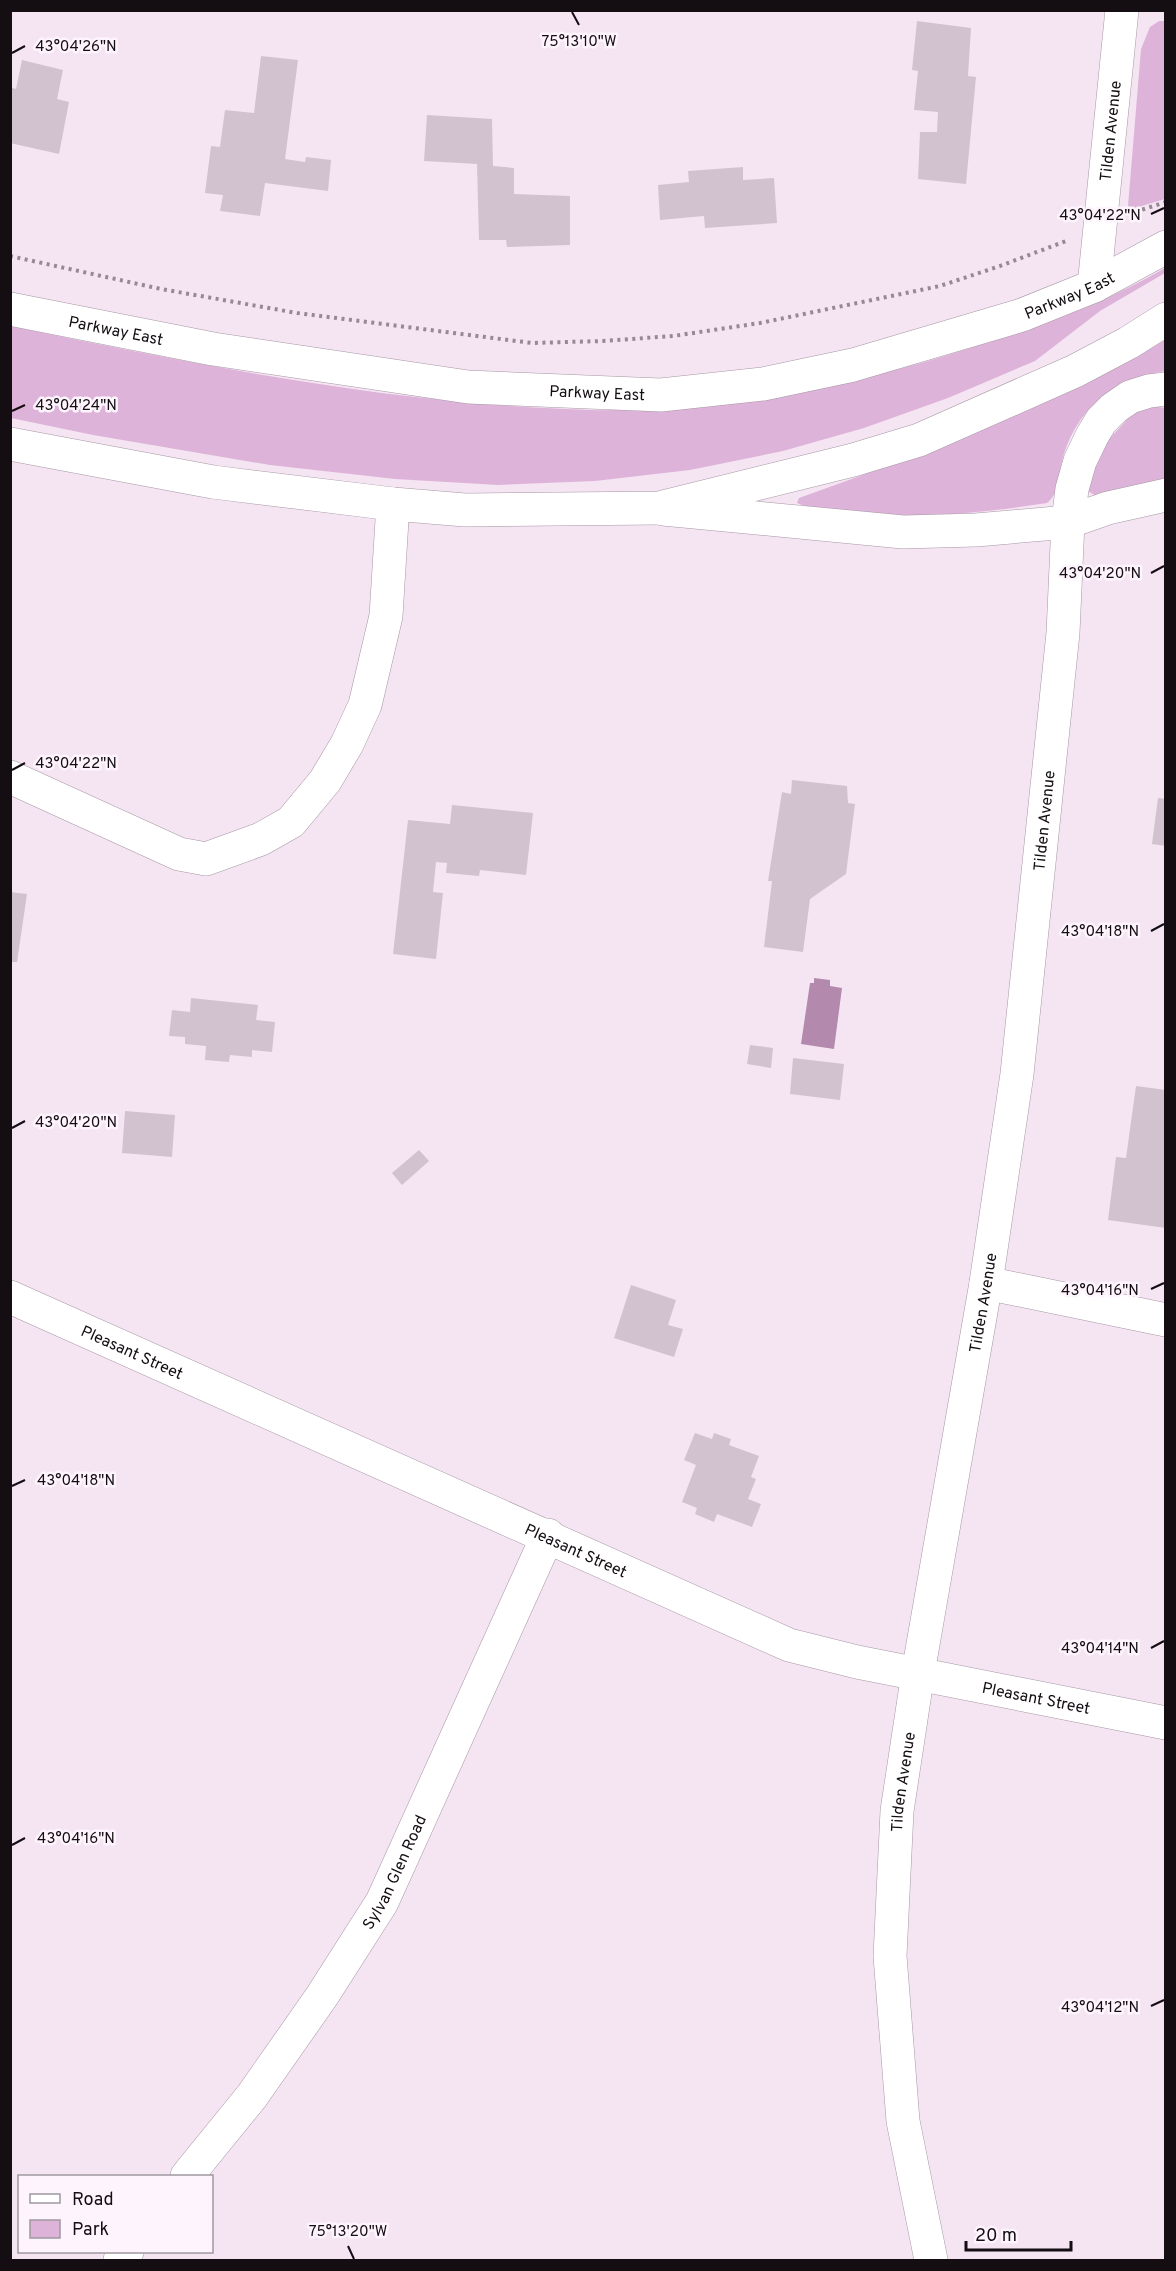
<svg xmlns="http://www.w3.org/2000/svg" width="1176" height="2271" viewBox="0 0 1176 2271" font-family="Overpass,sans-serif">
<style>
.green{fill:#deb3d9}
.water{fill:#b389ae}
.building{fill:#d2c2cf}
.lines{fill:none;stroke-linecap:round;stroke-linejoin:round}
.street-casing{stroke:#a697a4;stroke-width:34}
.secondary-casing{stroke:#a697a4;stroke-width:34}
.path{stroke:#958994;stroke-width:4;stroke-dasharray:3 4.5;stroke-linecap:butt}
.street{stroke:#fff;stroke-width:33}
.secondary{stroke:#fff;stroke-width:33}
.ticks{fill:none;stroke:#140e13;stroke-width:2}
.labels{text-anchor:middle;stroke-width:5;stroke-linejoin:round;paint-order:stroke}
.street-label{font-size:16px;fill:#140e13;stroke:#fef4fd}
.ticks-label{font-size:15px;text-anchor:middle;fill:#140e13;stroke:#fef4fd;stroke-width:5;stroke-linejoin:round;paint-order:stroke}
</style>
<rect width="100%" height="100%" fill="#f5e5f3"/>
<g class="green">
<path d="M 1159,21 L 1166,21 L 1165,199 L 1132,209 L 1128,206 L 1141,49 L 1150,27 Z"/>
<path d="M 1165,268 L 1165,273 L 1100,311 L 1035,361 L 948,398 L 864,428 L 783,451 L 690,470 L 595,481 L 498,485 L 395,479 L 270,465 L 93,435 L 11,418 L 10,326 C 203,366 396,405 593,410 C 617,411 641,408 664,406 C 770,400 873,380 973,347 C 1040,326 1105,303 1165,268 Z"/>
<path d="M 1165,340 L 1165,371 C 1111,380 1074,410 1061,465 C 1059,477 1058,495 1047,503 C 977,514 904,521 833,510 C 821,508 808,508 797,503 L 799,498 L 907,459 L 1134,358 Z"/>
<path d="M 1154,406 L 1165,408 L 1165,480 L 1096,496 L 1088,491 L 1101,448 L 1134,412 Z"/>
</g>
<path class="water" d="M 814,978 L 830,980 L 830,986 L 842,988 L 834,1049 L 801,1044 L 810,983 L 814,983 Z"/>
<g class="building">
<path d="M 917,21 L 971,28 L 968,76 L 976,77 L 966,184 L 918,179 L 920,132 L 937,132 L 938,112 L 914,110 L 918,71 L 912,70 Z"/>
<path d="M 261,56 L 298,60 L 285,159 L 305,162 L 306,157 L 331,160 L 328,191 L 265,183 L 260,216 L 220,211 L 223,195 L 205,193 L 211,146 L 220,147 L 225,110 L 254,113 Z"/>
<path d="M 22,60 L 63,70 L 57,99 L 69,102 L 59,154 L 10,143 L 10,87 L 16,89 Z"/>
<path d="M 427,115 L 492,119 L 493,166 L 514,168 L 514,194 L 570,196 L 570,245 L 507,247 L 506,240 L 479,240 L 477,164 L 424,161 Z"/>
<path d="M 743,167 L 743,180 L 774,178 L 777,223 L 705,228 L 704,216 L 660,220 L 658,185 L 689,182 L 688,171 Z"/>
<path d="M 792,780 L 847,786 L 848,803 L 855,804 L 846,874 L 810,899 L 803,952 L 764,947 L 772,881 L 768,881 L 782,792 L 791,794 Z"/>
<path d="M 1158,798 L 1166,799 L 1166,846 L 1152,844 Z"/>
<path d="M 452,805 L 533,813 L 526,875 L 480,870 L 479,876 L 446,873 L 447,863 L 436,862 L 433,892 L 443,893 L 436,959 L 393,954 L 408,820 L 450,824 Z"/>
<path d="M 10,892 L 27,894 L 17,962 L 10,962 Z"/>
<path d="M 191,998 L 258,1005 L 256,1020 L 275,1022 L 272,1052 L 252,1050 L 252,1057 L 230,1055 L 229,1062 L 205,1060 L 206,1046 L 185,1044 L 185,1037 L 169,1036 L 172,1010 L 190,1012 Z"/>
<path d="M 750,1045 L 773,1048 L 771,1068 L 747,1064 Z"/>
<path d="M 793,1058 L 844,1064 L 840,1100 L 790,1094 Z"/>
<path d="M 1136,1086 L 1166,1090 L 1166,1228 L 1108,1220 L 1116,1157 L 1126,1158 Z"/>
<path d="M 125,1111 L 175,1115 L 172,1157 L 122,1153 Z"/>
<path d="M 419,1150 L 429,1161 L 402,1185 L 392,1173 Z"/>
<path d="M 631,1285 L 676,1300 L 668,1325 L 683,1329 L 674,1357 L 614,1338 Z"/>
<path d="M 695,1433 L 712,1439 L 714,1433 L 731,1439 L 729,1445 L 759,1456 L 751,1477 L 756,1479 L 748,1499 L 761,1504 L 752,1527 L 717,1514 L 714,1522 L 695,1514 L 697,1508 L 682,1502 L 696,1465 L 684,1460 Z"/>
</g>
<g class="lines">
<g class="street-casing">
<g id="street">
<path id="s1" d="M 1094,286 L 1122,10"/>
<path d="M 663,509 L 903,532 L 976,530 L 1068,522 L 1108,508 L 1166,495"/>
<path d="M 10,777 L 179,854 L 206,859 L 261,839 L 291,822 L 325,781 L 347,744 L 365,705 L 386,616 L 393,504"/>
<path d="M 986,1283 L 1166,1320"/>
<path id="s2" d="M 187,2176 L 252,2096 L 322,1996 L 382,1902 L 548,1535"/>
<path d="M 120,2260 L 127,2252"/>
<path id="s3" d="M 931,2260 L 903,2121 L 890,1956 L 897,1811 L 918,1673 L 986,1283 L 1017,1074 L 1063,633 L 1068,522 L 1072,489 L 1080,461 L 1092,436 L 1101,421 L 1114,408 L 1130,397 L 1149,391 L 1166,389"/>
</g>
</g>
<g class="secondary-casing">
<g id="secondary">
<path id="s4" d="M 10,309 L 213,349 L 468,387 L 661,395 L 763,384 L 853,365 L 1022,315 L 1094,286 L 1166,247"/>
<path d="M 10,444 L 213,482 L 393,504 L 465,510 L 659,508 L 853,460 L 919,440 L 1075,371 L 1128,343 L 1166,319"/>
<path id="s5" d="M 10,1297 L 789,1645 L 857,1662 L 1166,1723"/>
</g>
</g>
<g class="path">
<path d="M 1135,212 L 1166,202"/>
<path d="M 10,256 L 161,289 L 297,313 L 532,343 L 603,341 L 673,336 L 760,323 L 940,286 L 1000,266 L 1066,241"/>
</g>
<use href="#street" class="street"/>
<use href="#secondary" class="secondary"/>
</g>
<path class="ticks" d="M 572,12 L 579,25M 12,53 L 25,46M 1151,214 L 1164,208M 12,411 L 25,405M 1151,573 L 1164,566M 12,770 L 25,763M 1151,931 L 1164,924M 12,1128 L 25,1121M 1151,1289 L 1164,1283M 12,1486 L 25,1480M 1151,1648 L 1164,1641M 12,1845 L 25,1838M 1151,2006 L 1164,2000M 348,2246 L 354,2259"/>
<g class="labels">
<g class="street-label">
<text dy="6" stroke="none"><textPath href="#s1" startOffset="156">Tilden Avenue</textPath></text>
<text dy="6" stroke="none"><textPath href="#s4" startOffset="1080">Parkway East</textPath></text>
<text dy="6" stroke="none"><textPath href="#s4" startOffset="108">Parkway East</textPath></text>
<text dy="6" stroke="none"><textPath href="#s4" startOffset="594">Parkway East</textPath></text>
<text dy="6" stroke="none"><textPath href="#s3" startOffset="1454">Tilden Avenue</textPath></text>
<text dy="6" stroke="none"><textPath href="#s3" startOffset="968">Tilden Avenue</textPath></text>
<text dy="6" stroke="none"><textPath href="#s5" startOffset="134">Pleasant Street</textPath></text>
<text dy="6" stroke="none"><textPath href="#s5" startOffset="620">Pleasant Street</textPath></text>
<text dy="6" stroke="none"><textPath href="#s5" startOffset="1106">Pleasant Street</textPath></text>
<text dy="6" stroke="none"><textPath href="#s3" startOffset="482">Tilden Avenue</textPath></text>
<text dy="6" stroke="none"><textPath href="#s2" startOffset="369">Sylvan Glen Road</textPath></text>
</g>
</g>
<g class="ticks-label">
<text x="579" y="46">75°13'10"W</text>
<text x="76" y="51">43°04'26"N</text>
<text x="1100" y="220">43°04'22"N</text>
<text x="76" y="410">43°04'24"N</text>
<text x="1100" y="578">43°04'20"N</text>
<text x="76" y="768">43°04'22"N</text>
<text x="1100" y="936">43°04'18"N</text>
<text x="76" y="1127">43°04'20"N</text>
<text x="1100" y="1295">43°04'16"N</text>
<text x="76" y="1485">43°04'18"N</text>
<text x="1100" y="1653">43°04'14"N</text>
<text x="76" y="1843">43°04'16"N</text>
<text x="1100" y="2012">43°04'12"N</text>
<text x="348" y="2236">75°13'20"W</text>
</g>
<rect width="1176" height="2271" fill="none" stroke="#140e13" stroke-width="24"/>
<rect x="18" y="2175" width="195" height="78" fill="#fef4fd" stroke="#a0989f" stroke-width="1.5"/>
<rect x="30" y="2194" width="30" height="9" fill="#ffffff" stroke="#a0989f" stroke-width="1.5"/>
<text x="72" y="2205" font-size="18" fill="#140e13">Road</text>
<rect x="30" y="2220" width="30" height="18" fill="#deb3d9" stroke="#a0989f" stroke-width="1.5"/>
<text x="72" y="2235" font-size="18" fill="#140e13">Park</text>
<path d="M966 2241v9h105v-9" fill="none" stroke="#140e13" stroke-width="3"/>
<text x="975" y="2241" font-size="18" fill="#140e13" stroke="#fef4fd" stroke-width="4.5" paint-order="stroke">20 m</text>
</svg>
